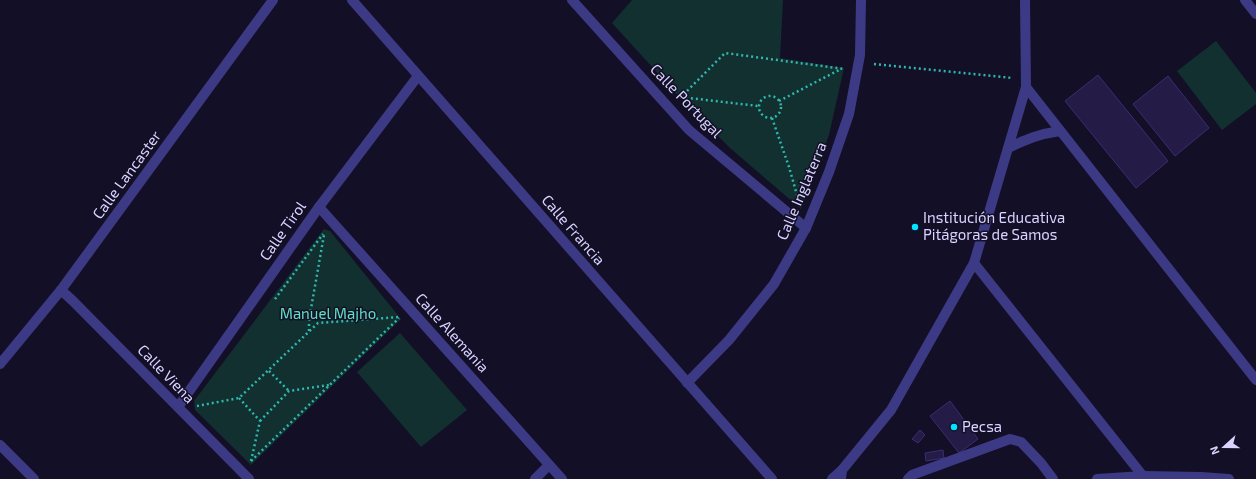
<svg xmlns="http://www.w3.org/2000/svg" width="1256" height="479" viewBox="0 0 1256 479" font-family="'Exo 2',sans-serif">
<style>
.green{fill:#12302f}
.building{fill:#241b47;stroke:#3b2d73}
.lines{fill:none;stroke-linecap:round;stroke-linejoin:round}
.path{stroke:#2fb8b0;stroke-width:2.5;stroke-dasharray:2 3;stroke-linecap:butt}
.service{stroke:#3d3a85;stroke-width:10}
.minor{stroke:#3d3a85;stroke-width:10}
.tertiary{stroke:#3d3a85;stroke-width:10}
.poi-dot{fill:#00e5ff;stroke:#130f26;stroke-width:1.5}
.labels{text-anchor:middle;stroke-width:3;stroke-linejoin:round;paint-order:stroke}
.street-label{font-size:15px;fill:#d9d4ff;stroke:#130f26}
.poi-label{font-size:15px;fill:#d9d4ff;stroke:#130f26;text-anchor:start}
.park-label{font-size:15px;fill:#5fe0c0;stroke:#130f26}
</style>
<rect width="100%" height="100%" fill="#130f26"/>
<g class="green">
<path d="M 632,0 L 783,0 L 780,58 L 844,68 L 829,135 L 801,209 L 730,148 L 683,101 L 612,23 Z"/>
<path d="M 1216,41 L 1256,93 L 1256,104 L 1222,130 L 1177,71 Z"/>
<path d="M 324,229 L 330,231 L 401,319 L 251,465 L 195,410 L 194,401 Z"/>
<path d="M 400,333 L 467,410 L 421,447 L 357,372 Z"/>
</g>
<g class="building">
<path d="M 1098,75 L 1168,161 L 1136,188 L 1065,101 Z"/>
<path d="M 1168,76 L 1209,128 L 1175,156 L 1133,104 Z"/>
<path d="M 950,401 L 978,439 L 959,453 L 930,416 Z"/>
<path d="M 920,430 L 925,435 L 918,443 L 912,439 Z"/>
<path d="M 943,450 L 944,458 L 926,461 L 925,453 Z"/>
</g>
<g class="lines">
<g class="path">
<path d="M 874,64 L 1012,78"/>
<circle cx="770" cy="107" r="11"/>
<path d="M 681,97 L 758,106"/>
<path d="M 680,98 L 725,53 L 844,69"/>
<path d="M 779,101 L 841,69"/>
<path d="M 695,111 L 708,124"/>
<path d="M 772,118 L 789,167 L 799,202"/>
<path d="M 275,299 L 323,234"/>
<path d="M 309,331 L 309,320 L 324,235"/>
<path d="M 269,371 L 289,391"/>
<path d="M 239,398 L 260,421 L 251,461"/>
<path d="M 197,406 L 239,398 L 318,323 L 399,317"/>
<path d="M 260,421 L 289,391 L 329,385"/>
<path d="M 251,461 L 399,318"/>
</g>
<path class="service" d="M 908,479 L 912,475 L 1010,439 L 1021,442 L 1041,463 L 1053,479"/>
<g class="minor">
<path d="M 352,0 L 772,479"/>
<path d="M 572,0 L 689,130 L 806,228"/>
<path d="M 1026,87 L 1256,380"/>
<path d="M 1008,148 C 1027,139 1039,134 1060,131"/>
<path d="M 319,207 L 562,479"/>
<path d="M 974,263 L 1143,476"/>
<path d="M 61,290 L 73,301 L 249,479"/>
<path d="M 687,383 L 729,340 L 774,284 L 806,228 L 829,172 L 849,114 L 860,55 L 861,0"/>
<path d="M 178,407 L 319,207 L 418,76"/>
<path d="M 535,479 L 549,465"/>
<path d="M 832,479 L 842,470"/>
</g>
<g class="tertiary">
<path d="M 1245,0 L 1256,14"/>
<path d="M 0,364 L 61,290 L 273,0"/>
<path d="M 0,445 L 34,479"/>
<path d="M 841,479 L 842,470 L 891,410 L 974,263 L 1026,87 L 1025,0"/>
<path d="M 1097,479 L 1143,476 L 1201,477 L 1229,479"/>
</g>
</g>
<g class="poi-dot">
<circle cx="915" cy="227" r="4"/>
<circle cx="954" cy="427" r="4"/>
</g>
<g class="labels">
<g class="street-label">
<text transform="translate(686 101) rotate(46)" y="5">Calle Portugal</text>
<text transform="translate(127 175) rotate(-54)" y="5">Calle Lancaster</text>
<text transform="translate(802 191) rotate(-67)" y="5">Calle Inglaterra</text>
<text transform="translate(573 230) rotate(49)" y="5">Calle Francia</text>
<text transform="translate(283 231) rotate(-55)" y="5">Calle Tirol</text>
<text transform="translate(452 333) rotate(48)" y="5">Calle Alemania</text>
<text transform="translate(166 374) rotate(46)" y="5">Calle Viena</text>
</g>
<g class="poi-label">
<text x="923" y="223">Institución Educativa<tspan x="923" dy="17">Pitágoras de Samos</tspan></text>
<text x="962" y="432">Pecsa</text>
</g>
<g class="park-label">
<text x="328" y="319">Manuel Majho</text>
</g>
</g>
<g transform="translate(1224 447) rotate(249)" stroke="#130f26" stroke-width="3" paint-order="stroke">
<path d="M0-3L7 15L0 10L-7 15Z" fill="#d9d4ff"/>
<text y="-6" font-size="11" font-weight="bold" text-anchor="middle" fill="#d9d4ff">N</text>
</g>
</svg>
